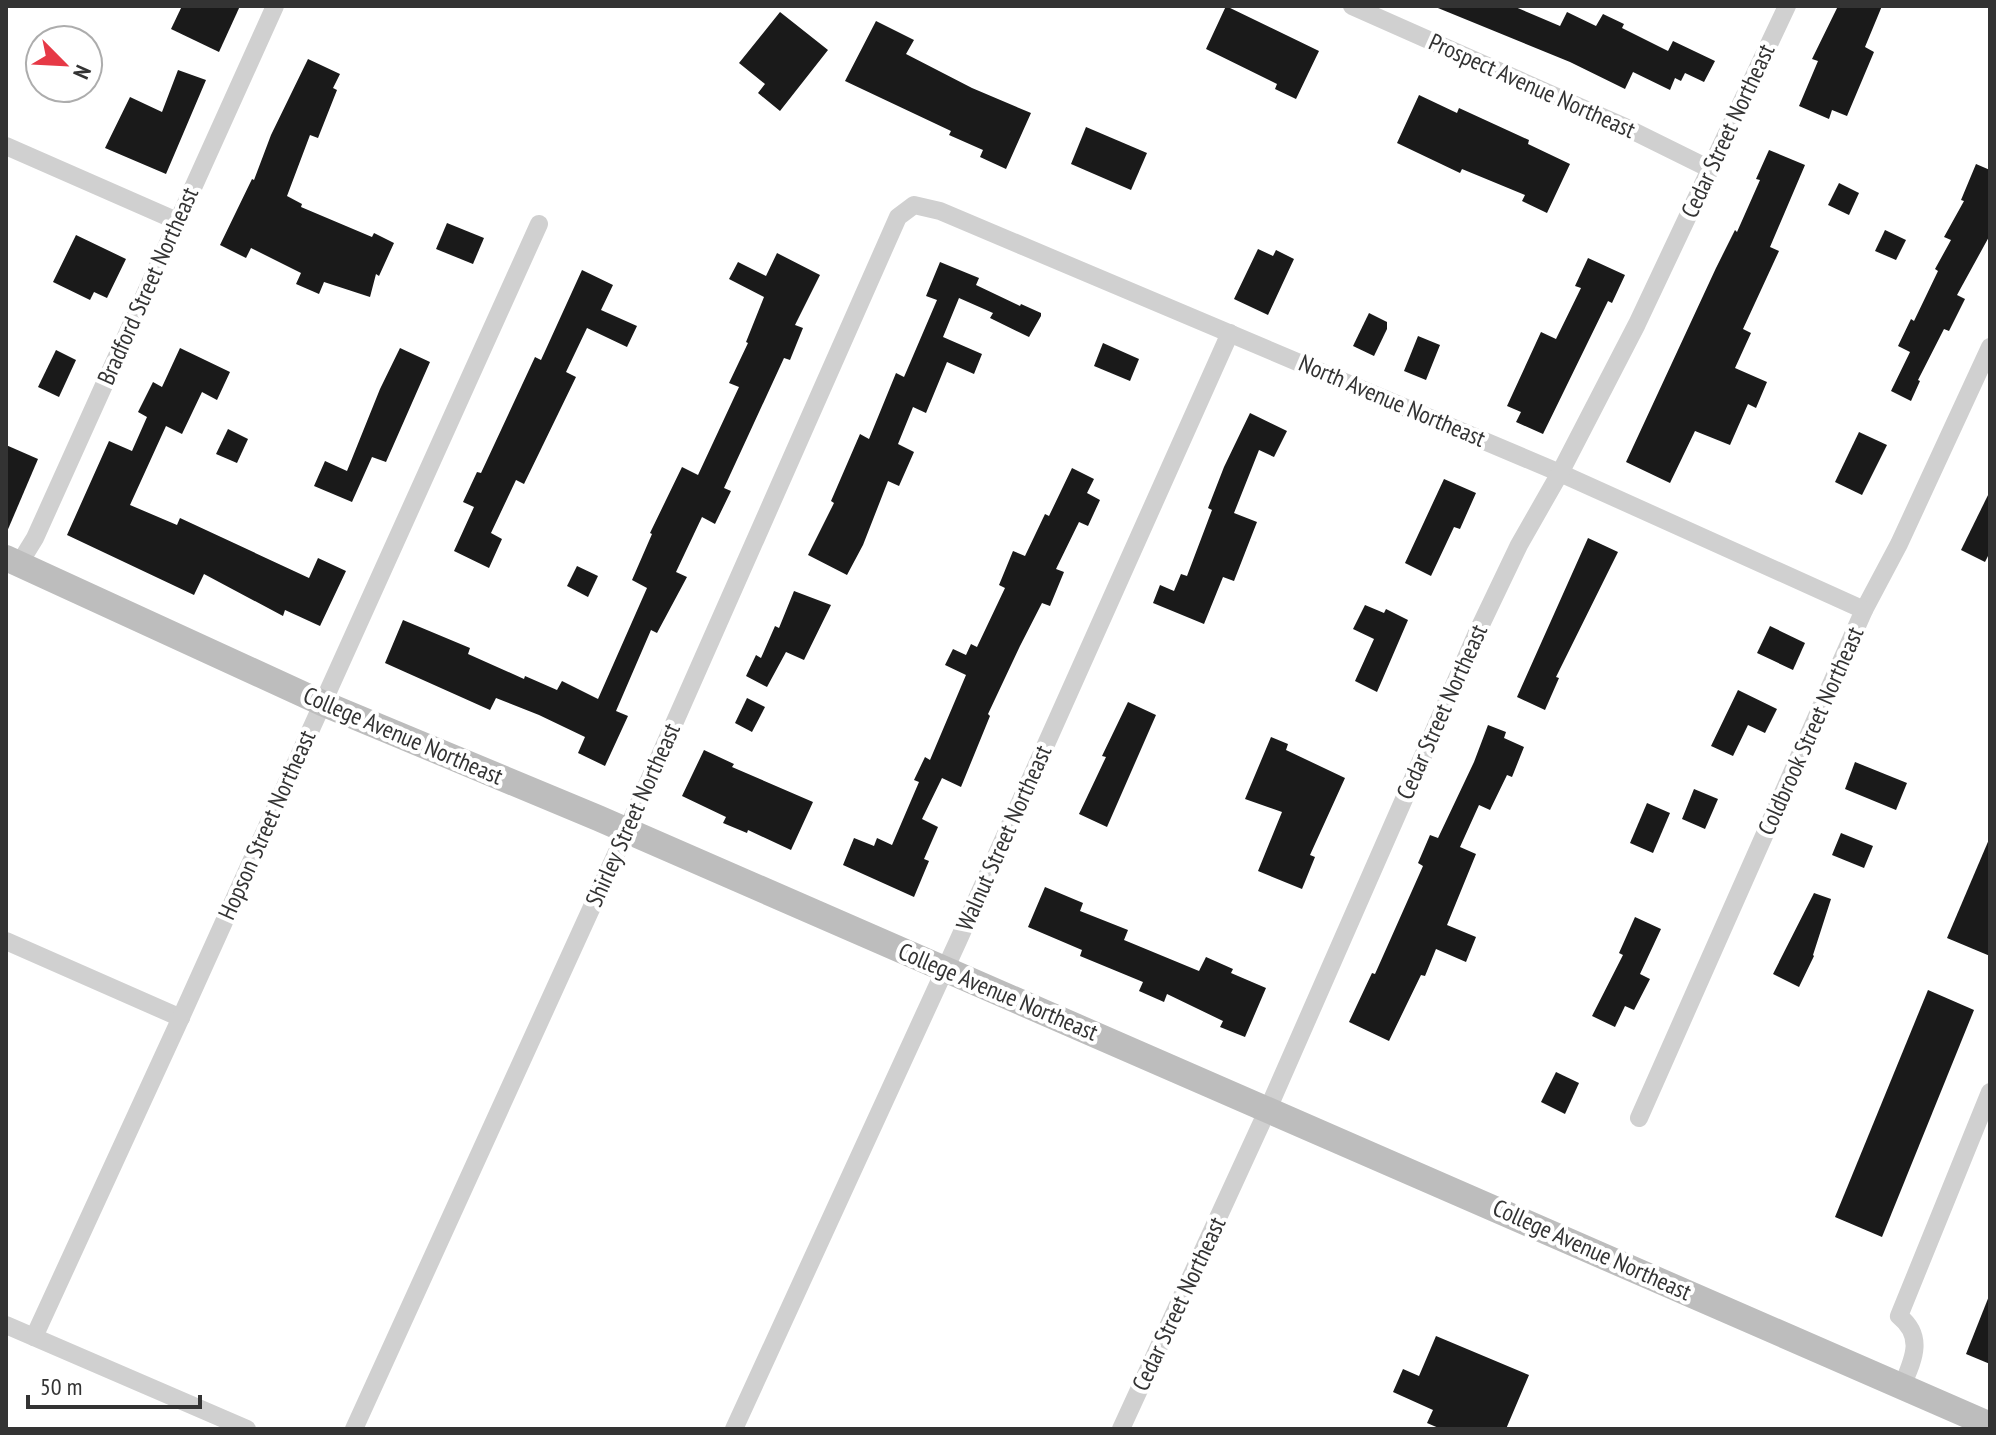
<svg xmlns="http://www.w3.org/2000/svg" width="1996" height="1435" viewBox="0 0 1996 1435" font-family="'PT Sans Narrow',sans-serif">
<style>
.building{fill:#1a1a1a}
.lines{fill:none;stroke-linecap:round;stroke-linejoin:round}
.minor{stroke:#d0d0d0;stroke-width:18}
.secondary{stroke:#bdbdbd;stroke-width:26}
.labels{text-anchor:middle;stroke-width:8;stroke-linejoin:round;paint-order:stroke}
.street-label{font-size:24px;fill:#333;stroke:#fff}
</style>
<rect width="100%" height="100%" fill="#fff"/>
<g class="building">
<path d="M 182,6 L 240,6 L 219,52 L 171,29 Z"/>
<path d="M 1226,6 L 1319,51 L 1296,99 L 1275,89 L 1277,84 L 1206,49 Z"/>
<path d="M 1433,6 L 1513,6 L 1560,26 L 1567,12 L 1596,26 L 1603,14 L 1624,24 L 1622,28 L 1668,51 L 1673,41 L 1715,61 L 1704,82 L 1685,73 L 1681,81 L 1675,78 L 1670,90 L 1633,72 L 1625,89 L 1570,62 Z"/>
<path d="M 1838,6 L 1882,6 L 1865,47 L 1874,52 L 1847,116 L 1832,110 L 1829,119 L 1799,106 L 1818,61 L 1812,59 Z"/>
<path d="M 780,12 L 828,50 L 780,111 L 758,93 L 765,84 L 739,63 Z"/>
<path d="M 876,21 L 914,40 L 906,54 L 972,88 L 1031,113 L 1006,169 L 980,157 L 983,150 L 949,135 L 951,131 L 845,81 Z"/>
<path d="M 308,59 L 340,74 L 333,88 L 337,90 L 318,138 L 310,135 L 287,196 L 302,204 L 301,207 L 372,237 L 374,233 L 394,243 L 379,276 L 376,274 L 370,297 L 324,282 L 319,294 L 296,284 L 301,273 L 251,248 L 246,258 L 220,245 L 252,179 L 254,180 L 271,135 Z"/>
<path d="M 178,70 L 206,80 L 166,174 L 105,148 L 130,97 L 162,112 Z"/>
<path d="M 1419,95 L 1457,113 L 1459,108 L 1529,140 L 1528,144 L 1570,164 L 1547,213 L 1522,201 L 1525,195 L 1462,169 L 1460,173 L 1397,143 Z"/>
<path d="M 1086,127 L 1147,153 L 1131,190 L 1071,164 Z"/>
<path d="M 1769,150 L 1805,165 L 1770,247 L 1779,251 L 1743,329 L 1751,333 L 1735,368 L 1767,382 L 1756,408 L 1748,404 L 1730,445 L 1695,431 L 1670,483 L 1626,462 L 1716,268 L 1735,230 L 1737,232 L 1760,180 L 1756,179 Z"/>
<path d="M 1976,164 L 1990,170 L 1990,235 L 1957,295 L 1965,299 L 1949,331 L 1944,329 L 1918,380 L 1920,381 L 1911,401 L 1891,391 L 1910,352 L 1898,346 L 1911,319 L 1914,321 L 1938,271 L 1935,269 L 1951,240 L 1944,237 L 1964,201 L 1961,200 Z"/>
<path d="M 1839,183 L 1859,193 L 1849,215 L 1828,205 Z"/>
<path d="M 447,223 L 484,238 L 473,264 L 436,249 Z"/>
<path d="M 1885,230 L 1906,240 L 1896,260 L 1875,251 Z"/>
<path d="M 76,235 L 126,259 L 107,298 L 94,292 L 90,300 L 53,282 Z"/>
<path d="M 1258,249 L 1273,256 L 1276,250 L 1294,259 L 1268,315 L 1234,299 Z"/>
<path d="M 777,253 L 820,275 L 795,325 L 803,328 L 790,360 L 784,358 L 724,488 L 731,491 L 715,524 L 702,517 L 676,572 L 687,577 L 657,633 L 651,630 L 616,711 L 628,716 L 605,766 L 578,753 L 585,737 L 539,715 L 496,698 L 490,710 L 385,663 L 403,620 L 470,648 L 468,654 L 524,679 L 525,676 L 557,690 L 562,681 L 598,699 L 647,588 L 632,580 L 652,534 L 650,533 L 682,467 L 698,475 L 739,387 L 729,383 L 748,343 L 746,342 L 764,297 L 729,279 L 738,262 L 766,276 Z"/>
<path d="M 1588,258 L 1625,275 L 1612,303 L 1608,301 L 1543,434 L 1516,422 L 1521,412 L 1507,406 L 1541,332 L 1556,339 L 1581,288 L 1575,286 Z"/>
<path d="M 940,262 L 979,278 L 976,285 L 1020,306 L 1021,304 L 1041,313 L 1041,316 L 1029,337 L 990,318 L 993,313 L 959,298 L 943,337 L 982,354 L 974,374 L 947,362 L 926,413 L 913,407 L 898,444 L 914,452 L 899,486 L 888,481 L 863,545 L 847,575 L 808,555 L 834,503 L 831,501 L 860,434 L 869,439 L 896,373 L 904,377 L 937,300 L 926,296 Z"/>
<path d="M 582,270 L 613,285 L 601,310 L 637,326 L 627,347 L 587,328 L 566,372 L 576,377 L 524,484 L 516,480 L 491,533 L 502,539 L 489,568 L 454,551 L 474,507 L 463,502 L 477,472 L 481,473 L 535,357 L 541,360 Z"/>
<path d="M 1369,313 L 1387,322 L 1387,329 L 1374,356 L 1353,346 Z"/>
<path d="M 1418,336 L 1440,345 L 1426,380 L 1404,371 Z"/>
<path d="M 1103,343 L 1139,359 L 1130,381 L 1094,366 Z"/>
<path d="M 180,348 L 230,372 L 217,400 L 202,392 L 182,434 L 166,426 L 130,505 L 177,525 L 180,518 L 309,578 L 318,558 L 346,571 L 320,626 L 285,610 L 283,616 L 204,574 L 194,595 L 67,535 L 109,441 L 132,451 L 147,417 L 138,412 L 153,382 L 162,387 Z"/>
<path d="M 400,348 L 430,362 L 386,462 L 372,457 L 352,502 L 314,486 L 325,461 L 347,471 L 380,389 Z"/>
<path d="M 56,350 L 76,360 L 59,397 L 38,387 Z"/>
<path d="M 1250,413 L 1287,431 L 1274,457 L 1259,450 L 1234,513 L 1257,522 L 1234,581 L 1223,577 L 1204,624 L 1153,603 L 1160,585 L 1174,591 L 1181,574 L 1187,576 L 1212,510 L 1208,508 L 1224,467 Z"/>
<path d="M 228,429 L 248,439 L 237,463 L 216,454 Z"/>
<path d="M 1859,432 L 1887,445 L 1862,495 L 1835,482 Z"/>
<path d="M 6,445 L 38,459 L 6,534 Z"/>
<path d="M 1072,468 L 1094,479 L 1087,493 L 1100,500 L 1088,526 L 1079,522 L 1056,569 L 1064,572 L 1050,606 L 1042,603 L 1020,646 L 988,714 L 990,716 L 961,787 L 942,778 L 922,819 L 938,827 L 924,859 L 929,861 L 914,897 L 843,865 L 854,838 L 874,846 L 877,838 L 892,845 L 919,782 L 914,780 L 925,757 L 930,760 L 966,675 L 945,665 L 953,649 L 966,655 L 971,644 L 977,647 L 1005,588 L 999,585 L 1013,551 L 1025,556 L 1045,514 L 1049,516 Z"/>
<path d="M 1444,479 L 1476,493 L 1460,529 L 1454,527 L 1431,576 L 1405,563 Z"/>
<path d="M 1990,491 L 1990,552 L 1985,562 L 1961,550 Z"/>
<path d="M 1588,538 L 1618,552 L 1556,677 L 1559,678 L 1545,710 L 1517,697 Z"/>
<path d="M 577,566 L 598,576 L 588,597 L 567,586 Z"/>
<path d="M 794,591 L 831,605 L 804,660 L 786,652 L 767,687 L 746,676 L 756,655 L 761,658 L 775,626 L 779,628 Z"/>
<path d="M 1365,605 L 1384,613 L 1386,609 L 1408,620 L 1377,692 L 1355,681 L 1374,639 L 1353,629 Z"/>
<path d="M 1770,626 L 1805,643 L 1793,670 L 1757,653 Z"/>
<path d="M 1738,690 L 1777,709 L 1765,733 L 1748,725 L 1733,756 L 1711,746 Z"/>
<path d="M 747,698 L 765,707 L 752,732 L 735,723 Z"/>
<path d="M 1128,702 L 1156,715 L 1107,827 L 1079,814 L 1106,757 L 1102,756 Z"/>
<path d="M 1488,725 L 1506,732 L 1504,738 L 1524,747 L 1512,777 L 1507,775 L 1490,810 L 1479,805 L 1460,847 L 1476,854 L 1447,925 L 1476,937 L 1466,962 L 1436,949 L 1425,976 L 1421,975 L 1389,1041 L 1349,1022 L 1372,973 L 1375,974 L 1423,866 L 1418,863 L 1430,835 L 1438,838 L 1474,762 Z"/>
<path d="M 1271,737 L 1288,744 L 1286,750 L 1345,778 L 1310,855 L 1315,857 L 1302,889 L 1258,871 L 1282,812 L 1245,799 Z"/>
<path d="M 704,750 L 734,764 L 732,767 L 813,802 L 791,850 L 748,830 L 747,833 L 723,823 L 726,817 L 682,796 Z"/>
<path d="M 1855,762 L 1907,783 L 1896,810 L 1845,789 Z"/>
<path d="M 1694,789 L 1718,799 L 1705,829 L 1682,819 Z"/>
<path d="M 1647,803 L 1670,813 L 1653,853 L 1630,843 Z"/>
<path d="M 1841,833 L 1873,846 L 1864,868 L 1832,855 Z"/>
<path d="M 1990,837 L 1990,956 L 1947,938 Z"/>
<path d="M 1045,887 L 1083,903 L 1080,911 L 1128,930 L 1124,940 L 1199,971 L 1206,957 L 1233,969 L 1231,973 L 1266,988 L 1245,1037 L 1220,1027 L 1223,1021 L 1167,994 L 1164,1002 L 1139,991 L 1143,982 L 1080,956 L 1082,950 L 1028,927 Z"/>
<path d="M 1814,893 L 1831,899 L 1813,955 L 1814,956 L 1799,987 L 1773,974 Z"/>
<path d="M 1635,917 L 1661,929 L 1640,974 L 1650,979 L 1634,1010 L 1625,1006 L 1615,1027 L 1592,1016 L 1623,955 L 1619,953 Z"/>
<path d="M 1928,990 L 1974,1010 L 1882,1237 L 1835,1217 Z"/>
<path d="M 1556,1072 L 1579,1083 L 1565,1114 L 1541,1102 Z"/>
<path d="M 1989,1296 L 1990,1297 L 1990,1364 L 1966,1354 Z"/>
<path d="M 1436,1336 L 1529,1375 L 1506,1429 L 1441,1429 L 1427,1423 L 1433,1410 L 1393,1392 L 1403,1369 L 1419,1376 Z"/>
</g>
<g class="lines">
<g class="minor">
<path d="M 1352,6 L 1625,127 L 1710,169"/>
<path d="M 6,146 L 177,221"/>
<path d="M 19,564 L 35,538 L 275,6"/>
<path d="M 6,941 L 181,1018"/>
<path d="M 1639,1118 L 1864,610 L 1899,544 L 1990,347"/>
<path d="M 6,1325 L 247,1429"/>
<path d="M 34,1337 L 177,1026 L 539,224"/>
<path d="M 1902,1386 C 1913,1360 1925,1337 1899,1316 L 1990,1092"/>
<path d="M 354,1429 L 627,830 L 898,217 L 914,205 L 940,211 L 1560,473 L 1864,610"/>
<path d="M 734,1429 L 958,941 L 1230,333"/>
<path d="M 1121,1429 L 1268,1109 L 1476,635 L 1519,545 L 1560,473 L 1637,324 L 1787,6"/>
</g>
<path class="secondary" d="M 6,558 L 322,703 L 598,818 L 1990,1425"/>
</g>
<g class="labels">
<g class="street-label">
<text transform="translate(1532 86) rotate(24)" y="8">Prospect Avenue Northeast</text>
<text transform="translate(1728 131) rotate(-65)" y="8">Cedar Street Northeast</text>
<text transform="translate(148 286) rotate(-66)" y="8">Bradford Street Northeast</text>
<text transform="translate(1392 401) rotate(23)" y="8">North Avenue Northeast</text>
<text transform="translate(1442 712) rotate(-66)" y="8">Cedar Street Northeast</text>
<text transform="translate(1811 731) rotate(-66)" y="8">Coldbrook Street Northeast</text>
<text transform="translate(403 736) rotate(23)" y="8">College Avenue Northeast</text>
<text transform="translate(633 815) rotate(-66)" y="8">Shirley Street Northeast</text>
<text transform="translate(267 825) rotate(-66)" y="8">Hopson Street Northeast</text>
<text transform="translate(1004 838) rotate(-66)" y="8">Walnut Street Northeast</text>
<text transform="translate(998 992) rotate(23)" y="8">College Avenue Northeast</text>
<text transform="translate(1592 1250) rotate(24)" y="8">College Avenue Northeast</text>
<text transform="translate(1179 1304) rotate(-65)" y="8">Cedar Street Northeast</text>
</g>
</g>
<rect width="1996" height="1435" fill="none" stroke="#333333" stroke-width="16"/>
<g transform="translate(64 64) rotate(114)"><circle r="38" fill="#ffffff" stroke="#adadad" stroke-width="2"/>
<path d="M0-6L14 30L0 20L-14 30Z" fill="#e63946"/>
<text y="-12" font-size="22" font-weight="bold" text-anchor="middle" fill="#333333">N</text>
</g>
<path d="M28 1395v12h172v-12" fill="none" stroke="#333333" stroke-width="4"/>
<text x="40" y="1395" font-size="24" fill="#333333" stroke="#ffffff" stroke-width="6" paint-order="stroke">50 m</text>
</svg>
